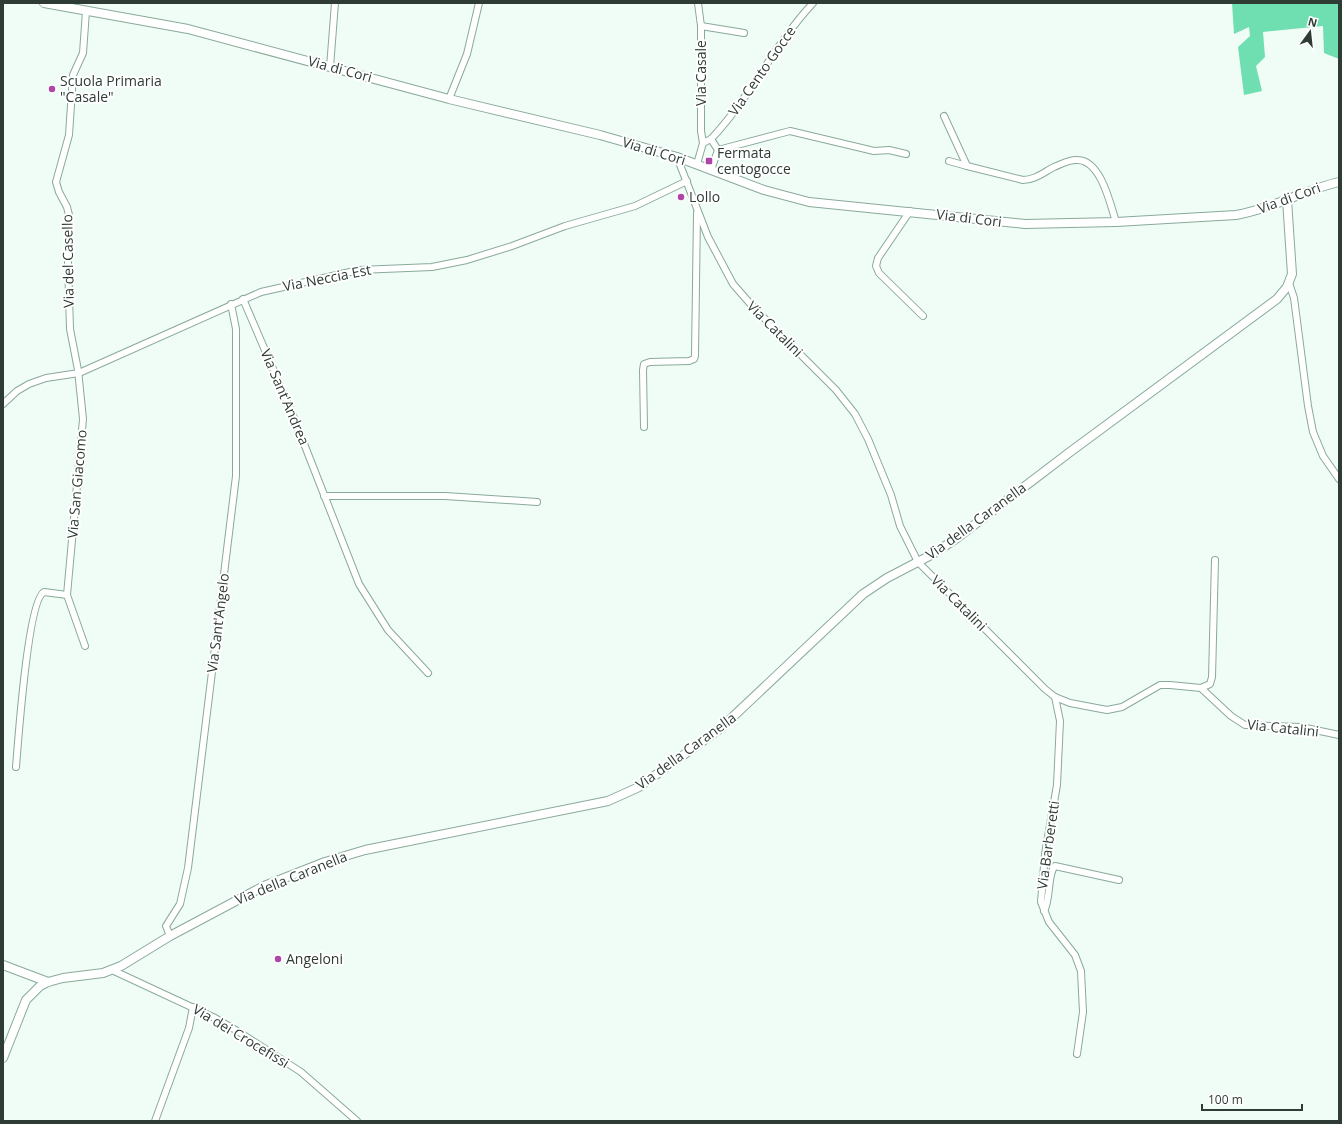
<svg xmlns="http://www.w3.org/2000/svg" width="1342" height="1124" viewBox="0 0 1342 1124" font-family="'Open Sans',sans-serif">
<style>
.forest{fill:#6fdeb1}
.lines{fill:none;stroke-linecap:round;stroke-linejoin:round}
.street-casing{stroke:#89aa9a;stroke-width:8}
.secondary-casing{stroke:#89aa9a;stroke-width:10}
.street{stroke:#fff;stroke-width:6}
.secondary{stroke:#fff;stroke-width:8}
.poi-dot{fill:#ae45a7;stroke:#fff;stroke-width:1.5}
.labels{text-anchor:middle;stroke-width:4;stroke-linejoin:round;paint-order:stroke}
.street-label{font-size:14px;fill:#2e3c35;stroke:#fff}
.poi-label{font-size:14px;fill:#2e3c35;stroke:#fff;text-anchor:start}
</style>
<rect width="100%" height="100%" fill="#f0fdf6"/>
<path class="forest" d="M 1232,3 L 1339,3 L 1339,59 L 1324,53 L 1323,26 L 1263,32 L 1265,57 L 1256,66 L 1262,91 L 1244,95 L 1238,47 L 1250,36 L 1249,27 L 1234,34 Z"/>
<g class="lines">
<g class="street-casing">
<g id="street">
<path d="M 698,3 L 701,26 L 701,131 L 703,143"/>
<path d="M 701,26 L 744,33"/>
<path d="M 330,67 L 335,3"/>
<path d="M 449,99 L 467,54 L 479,3"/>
<path d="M 944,116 L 967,166 L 1023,180 C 1035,180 1044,172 1054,167 C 1062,164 1069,159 1078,160 C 1101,161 1110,203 1116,222"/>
<path d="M 711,139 C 750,98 774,45 813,3"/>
<path d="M 718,150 L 790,131 L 874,151 L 889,150 L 906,154"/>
<path d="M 677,157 L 708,237 L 733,284 L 754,308 L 836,390 L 855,414 L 868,439 L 891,495 L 900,526 L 918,562 L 1045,689 L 1055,697 L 1070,703 L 1107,710 L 1122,707 L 1160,685 L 1170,685 L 1201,688 L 1231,716 L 1245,725 L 1301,727 L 1339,735"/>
<path d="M 949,161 L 967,166"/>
<path d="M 697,164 L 703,143 L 711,139 L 718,150 L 711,170"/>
<path d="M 910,211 L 878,258 L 876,266 L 879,273 L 923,316"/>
<path d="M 1289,283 L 1294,298 L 1308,406 L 1313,432 L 1323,456 L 1339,479"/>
<path d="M 243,299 L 292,413 L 359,584 L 388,630 L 428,673"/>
<path d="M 3,404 L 17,391 L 29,384 L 46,378 L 79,373 L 261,292 L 359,270 L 432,267 L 467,260 L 512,246 L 565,226 L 635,206 L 687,181"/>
<path d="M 644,427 L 643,370 L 644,364 L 650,362 L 689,361 L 694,359 L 695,356 L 697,213"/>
<path d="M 324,496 L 445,496 L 537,502"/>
<path d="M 85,646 L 67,595 L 83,419 L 78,370 L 70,329 L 68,262 L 69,215 L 67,207 L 59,192 L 56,182 L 69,135 L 73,75 L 83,53 L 86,11"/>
<path d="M 1201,688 L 1210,684 L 1212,677 L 1215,560"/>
<path d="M 1055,697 L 1060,721 L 1057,785 L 1045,854 L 1041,902 L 1049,922 L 1075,955 L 1081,971 L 1083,1012 L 1077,1054"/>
<path d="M 16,767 C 18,743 28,600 44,592 L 67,595"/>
<path d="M 1044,911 C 1051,899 1047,874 1055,866 L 1119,880"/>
<path d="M 170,936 L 166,926 L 180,904 L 188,868 L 236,476 L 236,329 L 231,304"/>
<path d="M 112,970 L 215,1018 L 239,1032 L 301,1072 L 357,1121"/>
<path d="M 155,1121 L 189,1028 L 193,1007"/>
</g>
</g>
<g class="secondary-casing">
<g id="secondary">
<path d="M 44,3 L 188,29 L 449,99 L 600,135 L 677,157 L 764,190 L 809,202 L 1025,224 L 1116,222 L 1236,215 C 1272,209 1304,190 1339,182"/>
<path d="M 3,965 L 48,982"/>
<path d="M 3,1058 L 26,1000 L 40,986 L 48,982 L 63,978 L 103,973 L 121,966 L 170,936 L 264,886 L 325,862 L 365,850 L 608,801 L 639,787 L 721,728 L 863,594 L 887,578 L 933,554 L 957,538 L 1070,452 L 1277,299 L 1287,287 L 1292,274 L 1287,200"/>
</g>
</g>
<use href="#street" class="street"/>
<use href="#secondary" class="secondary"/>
</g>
<g class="poi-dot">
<circle cx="52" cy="89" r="4"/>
<rect x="705" y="157" width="8" height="8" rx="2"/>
<circle cx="681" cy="197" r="4"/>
<circle cx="278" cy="959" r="4"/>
</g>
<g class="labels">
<g class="street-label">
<text transform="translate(340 69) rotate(15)" y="5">Via di Cori</text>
<text transform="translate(762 71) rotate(-55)" y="5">Via Cento Gocce</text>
<text transform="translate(701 73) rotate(-90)" y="5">Via Casale</text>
<text transform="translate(654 151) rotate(17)" y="5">Via di Cori</text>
<text transform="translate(1289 198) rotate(-20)" y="5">Via di Cori</text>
<text transform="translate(969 218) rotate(7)" y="5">Via di Cori</text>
<text transform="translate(68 261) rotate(-91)" y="5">Via del Casello</text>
<text transform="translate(327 278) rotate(-11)" y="5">Via Neccia Est</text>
<text transform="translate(775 329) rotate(45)" y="5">Via Catalini</text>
<text transform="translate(285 397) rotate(67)" y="5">Via Sant'Andrea</text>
<text transform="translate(77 484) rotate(-85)" y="5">Via San Giacomo</text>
<text transform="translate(976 521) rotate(-36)" y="5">Via della Caranella</text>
<text transform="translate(959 603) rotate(45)" y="5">Via Catalini</text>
<text transform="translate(218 623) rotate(-83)" y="5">Via Sant'Angelo</text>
<text transform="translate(1283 728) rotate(6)" y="5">Via Catalini</text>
<text transform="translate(686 751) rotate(-36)" y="5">Via della Caranella</text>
<text transform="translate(1048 845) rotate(-82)" y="5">Via Barberetti</text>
<text transform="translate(291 878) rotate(-22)" y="5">Via della Caranella</text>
<text transform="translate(241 1036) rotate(31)" y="5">Via dei Crocefissi</text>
</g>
<g class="poi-label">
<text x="60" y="86">Scuola Primaria<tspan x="60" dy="16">"Casale"</tspan></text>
<text x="717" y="158">Fermata<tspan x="717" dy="16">centogocce</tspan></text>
<text x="689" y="202">Lollo</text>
<text x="286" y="964">Angeloni</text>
</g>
</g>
<rect width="1342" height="1124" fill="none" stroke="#2e3c35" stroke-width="8"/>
<g transform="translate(1310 32) rotate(15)" stroke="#ffffff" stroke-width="3" paint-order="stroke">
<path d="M0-3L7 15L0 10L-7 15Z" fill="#2e3c35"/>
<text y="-6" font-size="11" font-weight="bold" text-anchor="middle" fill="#2e3c35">N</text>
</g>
<path d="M1202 1104v6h100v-6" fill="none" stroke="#2e3c35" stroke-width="2"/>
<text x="1208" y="1104" font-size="12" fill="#2e3c35" stroke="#ffffff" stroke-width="3" paint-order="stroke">100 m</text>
</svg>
